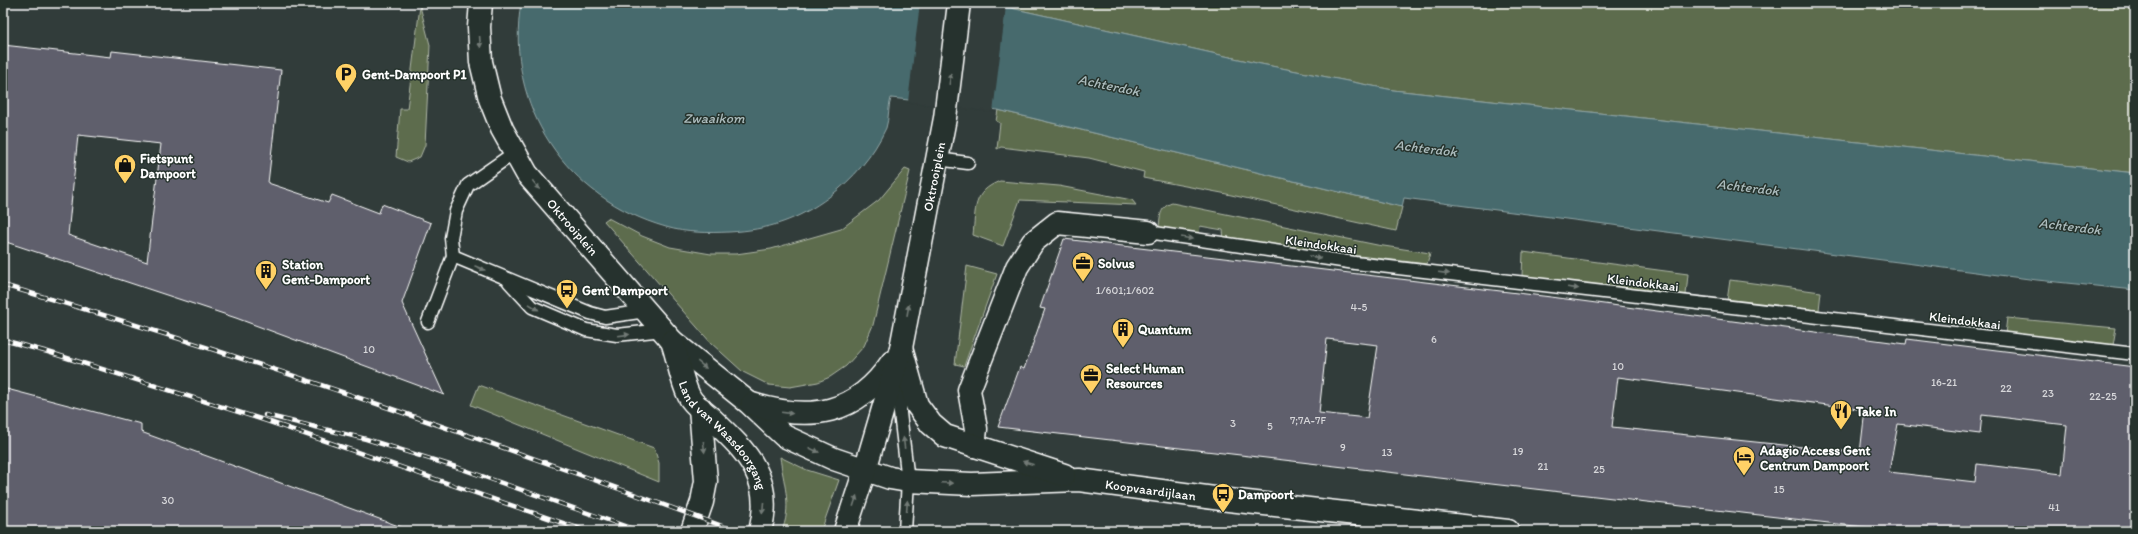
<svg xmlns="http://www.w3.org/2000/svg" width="2138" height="534" viewBox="0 0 2138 534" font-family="Itim,sans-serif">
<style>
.green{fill:#5d6c4d;stroke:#aeb6a6}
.water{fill:#476a6d;stroke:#91a6a7}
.pier{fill:#313c3a}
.building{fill:#5f5f6c;stroke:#fff;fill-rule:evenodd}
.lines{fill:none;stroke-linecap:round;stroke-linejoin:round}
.service-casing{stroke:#fff;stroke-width:15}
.minor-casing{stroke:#fff;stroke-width:25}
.secondary-casing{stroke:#fff;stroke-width:25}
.primary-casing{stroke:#fff;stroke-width:25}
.service{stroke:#26332d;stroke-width:12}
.minor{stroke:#26332d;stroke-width:22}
.secondary{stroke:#26332d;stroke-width:22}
.primary{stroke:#26332d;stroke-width:22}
.rail-casing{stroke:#fff;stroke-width:4.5}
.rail{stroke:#26332d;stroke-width:3;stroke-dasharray:9;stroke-linecap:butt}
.oneway{fill:#727a76}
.labels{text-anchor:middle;stroke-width:3;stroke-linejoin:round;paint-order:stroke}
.number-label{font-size:11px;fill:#d7d7da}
.poi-label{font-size:13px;font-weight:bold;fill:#fff;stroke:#26332d;text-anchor:start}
.street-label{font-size:13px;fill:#fff;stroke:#26332d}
.water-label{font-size:14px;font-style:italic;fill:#acbcbd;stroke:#26332d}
</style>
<rect width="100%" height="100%" fill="#313c3a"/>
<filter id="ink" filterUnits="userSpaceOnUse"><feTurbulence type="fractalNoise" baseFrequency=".025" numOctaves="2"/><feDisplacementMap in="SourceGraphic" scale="8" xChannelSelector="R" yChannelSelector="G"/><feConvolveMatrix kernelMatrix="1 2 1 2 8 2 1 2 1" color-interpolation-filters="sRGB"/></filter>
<g filter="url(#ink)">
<g class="green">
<path d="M 1015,3 L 2135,3 L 2135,173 L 1393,90 L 1261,64 L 1011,8 Z"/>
<path d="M 420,6 L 430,45 L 425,145 L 420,157 L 408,162 L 396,157 L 400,109 L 407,109 Z"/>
<path d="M 998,110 L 1402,207 L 1396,231 L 1222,193 L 1143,178 L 1144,172 L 1089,158 L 1001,147 L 997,149 L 1000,123 L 996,121 Z"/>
<path d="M 905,169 L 910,171 L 873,325 L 864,346 L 846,366 L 830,377 L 818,382 L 790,387 L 769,385 L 743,372 L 711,343 L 604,221 L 608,218 L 642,236 L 670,247 L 711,254 L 736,254 L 771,249 L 841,229 L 879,200 Z"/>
<path d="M 1000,181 L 1059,186 L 1132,200 L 1136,205 L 1020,200 L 1003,246 L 973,235 C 976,209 972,192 1000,181 Z"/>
<path d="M 1172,203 L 1377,245 L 1430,253 L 1427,264 L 1224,240 L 1223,230 L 1200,226 L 1199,234 L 1159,229 C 1160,218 1159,207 1172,203 Z"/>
<path d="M 1523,252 L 1688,274 L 1686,295 L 1522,276 Z"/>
<path d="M 967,266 L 997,274 L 964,366 L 955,364 Z"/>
<path d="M 1730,280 L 1821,292 L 1819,310 L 1727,301 Z"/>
<path d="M 2007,318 L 2116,328 L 2113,345 L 2005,334 Z"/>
<path d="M 479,385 L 654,448 L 659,463 L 659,482 L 471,405 Z"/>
<path d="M 780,457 L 807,470 L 839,480 L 821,531 L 792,531 L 783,528 C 792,503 783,482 780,457 Z"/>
</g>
<path class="water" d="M 521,3 L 952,3 L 1011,8 L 1261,64 L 1393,90 L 2135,173 L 2135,290 L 2037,280 L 1404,198 L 1402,207 L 998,110 L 891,98 C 888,107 889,119 886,128 C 873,156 854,178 829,197 C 798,220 768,230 729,232 C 708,233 686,233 666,227 C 567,199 504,106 521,3 Z"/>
<path class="pier" d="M 920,3 L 974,3 L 1006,6 L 993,112 L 908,102 Z"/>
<g class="building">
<path d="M 3,45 L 111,57 L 112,51 L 281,70 L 268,183 L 328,203 L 332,195 L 379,213 L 382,204 L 431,223 L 402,303 L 444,395 L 236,318 L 3,241 ZM 78,135 L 161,144 L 147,262 L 68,235 Z"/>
<path d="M 1064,239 L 1551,297 L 1906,344 L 1907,339 L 2135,367 L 2135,531 L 1898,531 L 998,427 L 1020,367 L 1024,369 L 1045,309 L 1040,308 ZM 1327,339 L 1378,345 L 1367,418 L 1319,413 ZM 1618,377 L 1865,410 L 1860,453 L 1612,427 ZM 1982,415 L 2067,425 L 2062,474 L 1977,464 L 1975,482 L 1889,472 L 1898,424 L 1980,434 Z"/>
<path d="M 3,388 L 141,424 L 141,432 L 404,528 L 404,531 L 3,531 Z"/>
</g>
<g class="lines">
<g class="service-casing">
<g id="service">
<path d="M 937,159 L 968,163"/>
<path d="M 1148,232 L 1355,263 L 2135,354"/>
<path d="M 453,256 L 590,313 L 605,317 L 646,311"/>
<path d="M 509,282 L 532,307 L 586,330 L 617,335 L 663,330"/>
<path d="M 428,322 L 453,256 L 451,238 L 456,211 L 468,185 L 514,153"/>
<path d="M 901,373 L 900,413 L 908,481 L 905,531"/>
</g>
</g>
<g class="minor-casing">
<path id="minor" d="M 974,446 L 976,429 L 969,390 L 1017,267 L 1033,242 L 1057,223 L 1148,232"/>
</g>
<g class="secondary-casing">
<path id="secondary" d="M 692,531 L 702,502 L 706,481 L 700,408"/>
</g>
<g class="primary-casing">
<g id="primary">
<path id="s1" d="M 481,3 L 479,27 L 481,62 L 490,99 L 502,129 L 527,174 L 672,341 L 749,403 L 784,436 L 834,459 L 890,478 L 908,481 L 972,484 L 1079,480 L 1229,500 L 1508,531"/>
<path id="s2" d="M 672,341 C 678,358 681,380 689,396 C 693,405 706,413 713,420 C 748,453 774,479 760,531"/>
<path d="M 901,348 L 917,405 L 931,424 L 945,436 L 1064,475"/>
<path d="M 752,404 C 811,422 856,415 892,362"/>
<path id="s3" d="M 845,531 L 865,470 L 901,348 L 945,118 L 959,3"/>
</g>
</g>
<use href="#service" class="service"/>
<use href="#minor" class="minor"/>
<use href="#secondary" class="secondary"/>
<use href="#primary" class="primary"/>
<g class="rail-casing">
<g id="rail">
<path d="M 3,285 C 251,357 493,443 736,531"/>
<path d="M 3,340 L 48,352 L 267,421 L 586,531"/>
<path d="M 265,415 L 366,439 L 459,468 L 639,531"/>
</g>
</g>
<use href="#rail" class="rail"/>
</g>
<defs><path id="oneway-solid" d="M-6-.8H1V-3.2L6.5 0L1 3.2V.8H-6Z"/></defs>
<g class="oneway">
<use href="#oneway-solid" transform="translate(480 42) rotate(86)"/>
<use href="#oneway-solid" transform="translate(950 79) rotate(-83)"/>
<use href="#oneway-solid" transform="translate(536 185) rotate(52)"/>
<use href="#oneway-solid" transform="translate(1187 238) rotate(10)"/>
<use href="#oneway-solid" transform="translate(1315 257) rotate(8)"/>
<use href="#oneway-solid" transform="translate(480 268) rotate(23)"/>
<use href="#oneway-solid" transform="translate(1444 273) rotate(7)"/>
<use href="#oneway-solid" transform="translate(1573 288) rotate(7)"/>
<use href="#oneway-solid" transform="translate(534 307) rotate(32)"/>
<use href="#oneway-solid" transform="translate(908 310) rotate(-80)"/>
<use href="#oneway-solid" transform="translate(624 335) rotate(-7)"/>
<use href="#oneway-solid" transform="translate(702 365) rotate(39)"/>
<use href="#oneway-solid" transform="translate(787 413) rotate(7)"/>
<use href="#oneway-solid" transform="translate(904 443) rotate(-97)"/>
<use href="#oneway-solid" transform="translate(704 447) rotate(84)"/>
<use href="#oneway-solid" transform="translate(814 450) rotate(24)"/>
<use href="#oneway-solid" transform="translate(1028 463) rotate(-162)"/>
<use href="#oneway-solid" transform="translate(947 483) rotate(2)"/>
<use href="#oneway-solid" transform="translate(855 501) rotate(-72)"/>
<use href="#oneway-solid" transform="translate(907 506) rotate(-86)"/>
<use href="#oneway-solid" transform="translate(763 508) rotate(95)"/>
</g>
</g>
<defs>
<g id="parking-pin" transform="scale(1.15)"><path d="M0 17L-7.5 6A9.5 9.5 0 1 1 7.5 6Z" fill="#ffd166" stroke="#26332d"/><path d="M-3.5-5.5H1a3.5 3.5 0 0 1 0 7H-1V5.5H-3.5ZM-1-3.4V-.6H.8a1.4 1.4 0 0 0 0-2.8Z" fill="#111"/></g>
<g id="shop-pin" transform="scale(1.15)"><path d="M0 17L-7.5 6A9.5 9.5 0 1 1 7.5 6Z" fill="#ffd166" stroke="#26332d"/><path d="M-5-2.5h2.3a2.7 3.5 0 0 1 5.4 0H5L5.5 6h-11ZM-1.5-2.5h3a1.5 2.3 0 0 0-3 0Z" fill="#111"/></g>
<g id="office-pin" transform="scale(1.15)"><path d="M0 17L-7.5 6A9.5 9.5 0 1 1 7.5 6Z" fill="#ffd166" stroke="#26332d"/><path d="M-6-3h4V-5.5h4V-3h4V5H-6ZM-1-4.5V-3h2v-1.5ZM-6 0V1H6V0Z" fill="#111"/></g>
<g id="building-pin" transform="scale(1.15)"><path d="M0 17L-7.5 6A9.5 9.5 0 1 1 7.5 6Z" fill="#ffd166" stroke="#26332d"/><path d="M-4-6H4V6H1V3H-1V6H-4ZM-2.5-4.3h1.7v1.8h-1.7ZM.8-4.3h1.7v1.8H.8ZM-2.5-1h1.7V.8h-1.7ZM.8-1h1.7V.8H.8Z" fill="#111"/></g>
<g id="bus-pin" transform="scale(1.15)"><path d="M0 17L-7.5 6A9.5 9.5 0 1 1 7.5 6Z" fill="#ffd166" stroke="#26332d"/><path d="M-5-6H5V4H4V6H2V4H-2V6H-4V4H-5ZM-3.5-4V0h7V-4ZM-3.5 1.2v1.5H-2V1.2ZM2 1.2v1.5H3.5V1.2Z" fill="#111"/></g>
<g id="restaurant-pin" transform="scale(1.15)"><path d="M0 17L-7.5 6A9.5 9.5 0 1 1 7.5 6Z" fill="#ffd166" stroke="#26332d"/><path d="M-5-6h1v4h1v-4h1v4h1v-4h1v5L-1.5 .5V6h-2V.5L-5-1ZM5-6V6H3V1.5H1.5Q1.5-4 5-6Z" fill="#111"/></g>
<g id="hotel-pin" transform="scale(1.15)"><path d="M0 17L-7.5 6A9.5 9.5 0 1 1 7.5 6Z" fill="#ffd166" stroke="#26332d"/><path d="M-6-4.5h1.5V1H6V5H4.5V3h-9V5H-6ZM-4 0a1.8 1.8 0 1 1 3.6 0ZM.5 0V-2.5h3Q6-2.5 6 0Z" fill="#111"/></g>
</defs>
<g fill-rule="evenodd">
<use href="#parking-pin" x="346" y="74"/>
<use href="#shop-pin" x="125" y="165"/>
<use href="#office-pin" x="1083" y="263"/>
<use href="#building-pin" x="266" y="271"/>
<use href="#bus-pin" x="567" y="290"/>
<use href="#building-pin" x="1123" y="329"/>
<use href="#office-pin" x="1091" y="375"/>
<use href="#restaurant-pin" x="1841" y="411"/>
<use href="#hotel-pin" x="1744" y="457"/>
<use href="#bus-pin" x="1223" y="494"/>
</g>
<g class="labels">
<g class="number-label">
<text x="1125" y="294">1/601;1/602</text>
<text x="1359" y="311">4-5</text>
<text x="1434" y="343">6</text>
<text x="369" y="353">10</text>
<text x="1618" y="370">10</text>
<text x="1944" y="386">16-21</text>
<text x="2006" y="392">22</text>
<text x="2048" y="397">23</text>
<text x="2103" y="400">22-25</text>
<text x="1308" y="424">7;7A-7F</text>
<text x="1233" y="427">3</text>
<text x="1270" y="430">5</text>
<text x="1343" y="451">9</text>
<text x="1518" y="455">19</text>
<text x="1387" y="456">13</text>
<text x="1543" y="470">21</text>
<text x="1599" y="473">25</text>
<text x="1779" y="493">15</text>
<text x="168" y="504">30</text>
<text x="2054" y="511">41</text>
</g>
<g class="poi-label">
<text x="362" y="79">Gent-Dampoort P1</text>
<text x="140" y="163">Fietspunt<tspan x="140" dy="15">Dampoort</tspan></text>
<text x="1098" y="268">Solvus</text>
<text x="282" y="269">Station<tspan x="282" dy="15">Gent-Dampoort</tspan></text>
<text x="582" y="295">Gent Dampoort</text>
<text x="1138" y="334">Quantum</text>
<text x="1106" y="373">Select Human<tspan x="1106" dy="15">Resources</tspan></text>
<text x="1856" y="416">Take In</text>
<text x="1760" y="455">Adagio Access Gent<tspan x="1760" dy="15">Centrum Dampoort</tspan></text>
<text x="1238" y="499">Dampoort</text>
</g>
<g class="street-label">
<text dy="5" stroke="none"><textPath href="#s3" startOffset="366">Oktrooiplein</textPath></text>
<text dy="5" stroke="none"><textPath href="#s1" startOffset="251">Oktrooiplein</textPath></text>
<text transform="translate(1321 244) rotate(8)" y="5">Kleindokkaai</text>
<text transform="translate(1643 282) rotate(7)" y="5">Kleindokkaai</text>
<text transform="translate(1965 320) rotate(7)" y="5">Kleindokkaai</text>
<text dy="5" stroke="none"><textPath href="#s2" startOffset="110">Land van Waasdoorgang</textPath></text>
<text dy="5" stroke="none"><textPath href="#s1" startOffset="925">Koopvaardijlaan</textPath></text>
</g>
<g class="water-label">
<text transform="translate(1109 85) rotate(12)" y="5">Achterdok</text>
<text x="714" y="123">Zwaaikom</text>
<text transform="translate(1426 148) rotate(7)" y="5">Achterdok</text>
<text transform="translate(1748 187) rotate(7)" y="5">Achterdok</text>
<text transform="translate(2070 226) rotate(7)" y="5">Achterdok</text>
</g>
</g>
<rect width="2138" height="534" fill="none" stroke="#26332d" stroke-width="16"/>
<rect x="8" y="8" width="2122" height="518" fill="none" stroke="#fff" stroke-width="1.5" filter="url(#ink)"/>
</svg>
